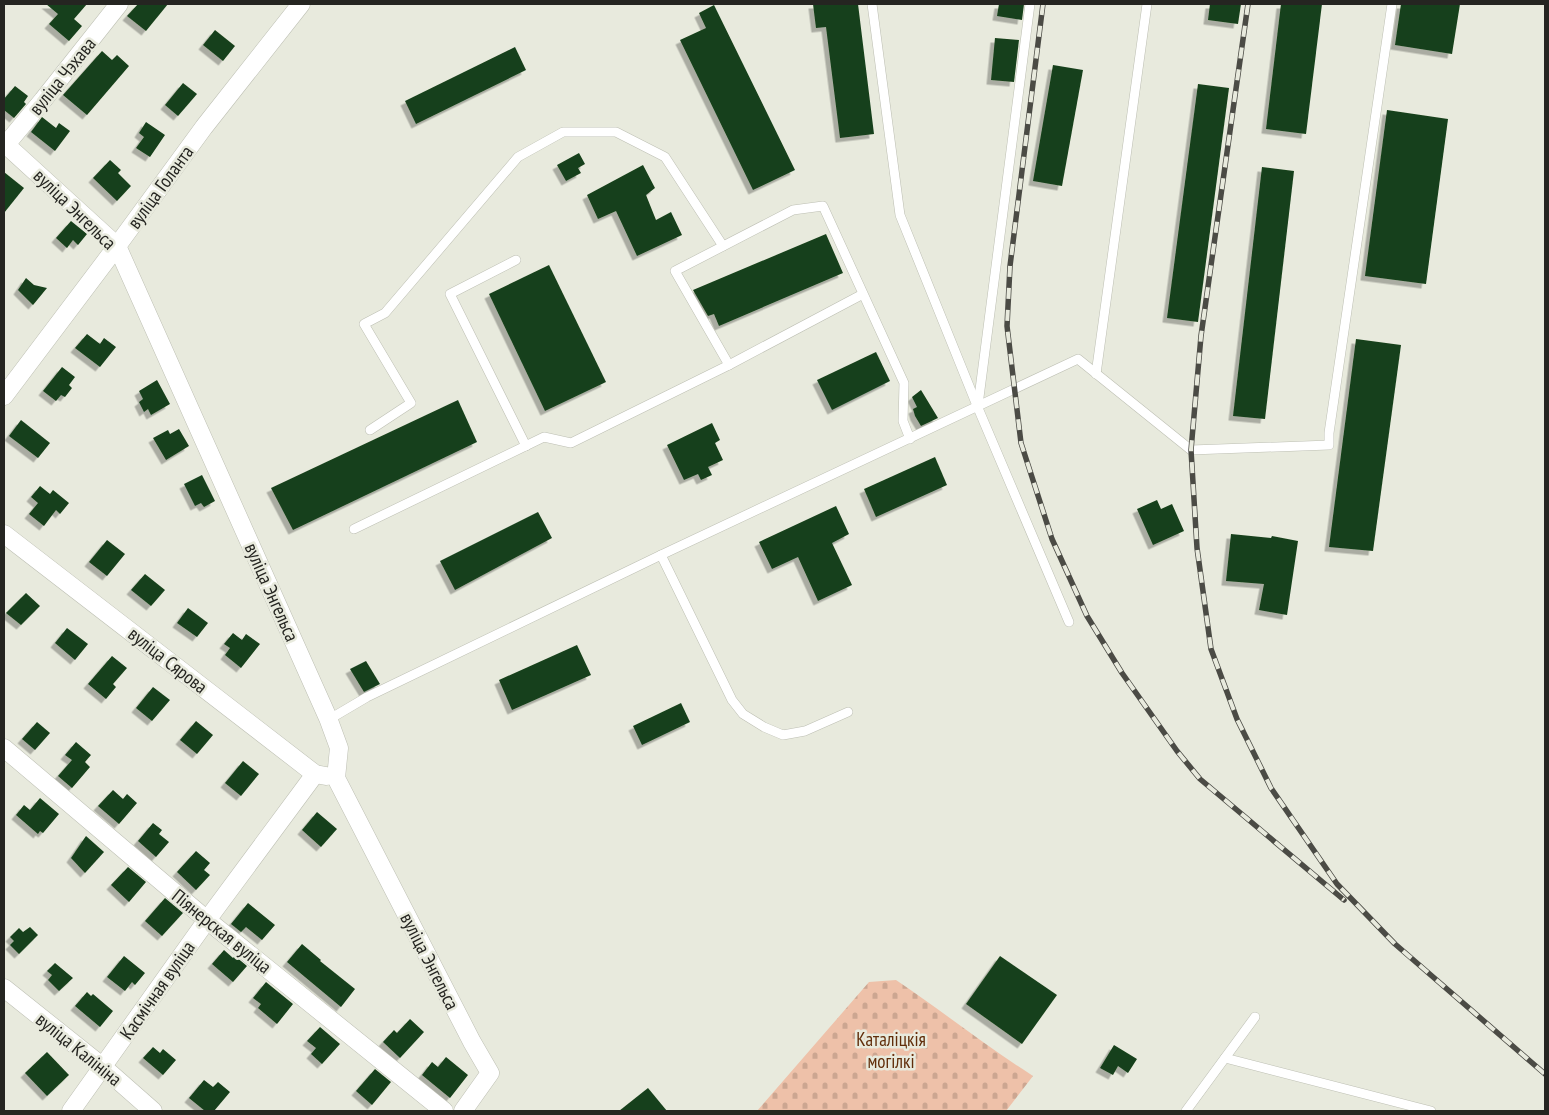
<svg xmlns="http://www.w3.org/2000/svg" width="1549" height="1115" viewBox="0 0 1549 1115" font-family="'PT Sans Narrow',sans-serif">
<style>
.cemetery{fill:url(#cemetery-stones)}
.building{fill:#17401a;filter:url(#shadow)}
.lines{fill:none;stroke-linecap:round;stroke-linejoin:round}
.lane-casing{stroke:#bdbfb3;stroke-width:10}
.street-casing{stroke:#bdbfb3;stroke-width:19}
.lane{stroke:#fff;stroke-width:9}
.street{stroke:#fff;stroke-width:18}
.rail-casing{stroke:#4b4b45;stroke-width:5.5}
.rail{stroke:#e8eadd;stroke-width:4;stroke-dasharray:11;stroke-linecap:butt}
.labels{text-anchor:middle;stroke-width:5;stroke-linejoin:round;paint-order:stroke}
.street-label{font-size:19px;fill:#252521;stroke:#e8eadd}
.park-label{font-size:19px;fill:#612e0a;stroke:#e8eadd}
</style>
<defs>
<pattern id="cemetery-stones" width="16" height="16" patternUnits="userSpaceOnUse" patternTransform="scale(1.25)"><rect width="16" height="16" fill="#eec1a9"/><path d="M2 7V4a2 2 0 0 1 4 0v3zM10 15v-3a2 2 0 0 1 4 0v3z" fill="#cca691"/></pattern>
<filter id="shadow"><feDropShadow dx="-4.5" dy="4.5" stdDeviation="0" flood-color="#0004"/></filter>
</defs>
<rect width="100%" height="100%" fill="#e8eadd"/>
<path class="cemetery" d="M 896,980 C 942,1011 986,1046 1033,1076 L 1006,1111 L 757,1111 L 869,982 Z"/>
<g class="building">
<path d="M 46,4 L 87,4 L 74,19 L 82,26 L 69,41 L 49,24 L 58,14 Z"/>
<path d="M 138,4 L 168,4 L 146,31 L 127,16 Z"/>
<path d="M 813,4 L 858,4 L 874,134 L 840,138 L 826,27 L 816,28 Z"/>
<path d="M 999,4 L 1024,4 L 1022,20 L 997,16 Z"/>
<path d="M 1210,4 L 1241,4 L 1238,24 L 1208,20 Z"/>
<path d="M 1281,4 L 1322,4 L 1306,134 L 1266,129 Z"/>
<path d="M 1401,4 L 1460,4 L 1452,54 L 1395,45 Z"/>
<path d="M 714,5 L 795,170 L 753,190 L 680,40 L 706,28 L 699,13 Z"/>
<path d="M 215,30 L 235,46 L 223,61 L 203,45 Z"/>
<path d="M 995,38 L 1019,40 L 1014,82 L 991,80 Z"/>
<path d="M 515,47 L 526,70 L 416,124 L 405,101 Z"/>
<path d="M 102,51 L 112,60 L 117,55 L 129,66 L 87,115 L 63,95 Z"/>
<path d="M 1053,65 L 1083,70 L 1062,186 L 1033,181 Z"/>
<path d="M 183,83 L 197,94 L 178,116 L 165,105 Z"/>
<path d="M 1198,84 L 1229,88 L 1198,322 L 1167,318 Z"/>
<path d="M 15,86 L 28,96 L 24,102 L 26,104 L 14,118 L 4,110 L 4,99 Z"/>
<path d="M 1387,110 L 1448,119 L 1426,284 L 1365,276 Z"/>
<path d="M 42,117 L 56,128 L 59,123 L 70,131 L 55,151 L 31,132 Z"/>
<path d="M 146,122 L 165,135 L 150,157 L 136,148 L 144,137 L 139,133 Z"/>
<path d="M 579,153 L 585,164 L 578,168 L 581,173 L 566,181 L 557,165 Z"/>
<path d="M 110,160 L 121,170 L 118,173 L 131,186 L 117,201 L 93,178 Z"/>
<path d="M 643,165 L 655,188 L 646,195 L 656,220 L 671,212 L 682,235 L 637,256 L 616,211 L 598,219 L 587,195 Z"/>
<path d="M 1262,167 L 1294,171 L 1265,419 L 1233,416 Z"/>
<path d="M 4,172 L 24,188 L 4,213 Z"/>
<path d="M 71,221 L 87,234 L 78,245 L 73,240 L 67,248 L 56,238 Z"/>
<path d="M 826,234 L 843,273 L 719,326 L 714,314 L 708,316 L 693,290 Z"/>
<path d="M 549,265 L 606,382 L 545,411 L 489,294 Z"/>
<path d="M 26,278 L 34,285 L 47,288 L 33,305 L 18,290 Z"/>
<path d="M 87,334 L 100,344 L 104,338 L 116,347 L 100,367 L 75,348 Z"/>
<path d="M 1356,339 L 1401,345 L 1373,551 L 1329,547 Z"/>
<path d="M 876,352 L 890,381 L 832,410 L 817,380 Z"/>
<path d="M 62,367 L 75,377 L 69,385 L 72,388 L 65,397 L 61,395 L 56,401 L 43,391 Z"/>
<path d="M 157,380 L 170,404 L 151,415 L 148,409 L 144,412 L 139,402 L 143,399 L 139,391 Z"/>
<path d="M 921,390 L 938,418 L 921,426 L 915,416 L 913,409 L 917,407 L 912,397 Z"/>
<path d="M 458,400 L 477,442 L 293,530 L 271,488 Z"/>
<path d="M 21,420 L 50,443 L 38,458 L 9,436 Z"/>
<path d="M 712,423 L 720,440 L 715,443 L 723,460 L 708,467 L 712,475 L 701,480 L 698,474 L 684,480 L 667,445 Z"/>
<path d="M 179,429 L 189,446 L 166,460 L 153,438 L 168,430 L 170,434 Z"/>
<path d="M 935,457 L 947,485 L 876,517 L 864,489 Z"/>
<path d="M 202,475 L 215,501 L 204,507 L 201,503 L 195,506 L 184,484 Z"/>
<path d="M 40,486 L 50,494 L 53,490 L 69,503 L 60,514 L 56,510 L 44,526 L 29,514 L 38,503 L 31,497 Z"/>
<path d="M 1157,500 L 1161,509 L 1172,504 L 1184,531 L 1153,545 L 1137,509 Z"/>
<path d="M 836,506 L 849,534 L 832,543 L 852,585 L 818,601 L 798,557 L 772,569 L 759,542 Z"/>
<path d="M 538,512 L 552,538 L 455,590 L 440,561 Z"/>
<path d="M 1231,534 L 1271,538 L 1272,536 L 1298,541 L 1287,615 L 1259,610 L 1264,584 L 1226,581 Z"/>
<path d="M 107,540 L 125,554 L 107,576 L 89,562 Z"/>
<path d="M 145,574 L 165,590 L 151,606 L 131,590 Z"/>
<path d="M 26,593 L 40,606 L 21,625 L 6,613 Z"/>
<path d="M 188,608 L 208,623 L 197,637 L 177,623 Z"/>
<path d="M 67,628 L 88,644 L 75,660 L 55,643 Z"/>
<path d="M 233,633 L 242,640 L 246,634 L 260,644 L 241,668 L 225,655 L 230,648 L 224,644 Z"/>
<path d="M 577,645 L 591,675 L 512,710 L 499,680 Z"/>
<path d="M 112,656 L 127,668 L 113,684 L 116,687 L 106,699 L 88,684 Z"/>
<path d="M 366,661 L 380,684 L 364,692 L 350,669 Z"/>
<path d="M 153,687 L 170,700 L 152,721 L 136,708 Z"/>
<path d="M 681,703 L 690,722 L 642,745 L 633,726 Z"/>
<path d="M 196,721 L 213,735 L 197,754 L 180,740 Z"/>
<path d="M 37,722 L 50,733 L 35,750 L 22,739 Z"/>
<path d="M 76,742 L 91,755 L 85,762 L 90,767 L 72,788 L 58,776 L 72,760 L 65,755 Z"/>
<path d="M 243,761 L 259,774 L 241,796 L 225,783 Z"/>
<path d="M 113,790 L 123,799 L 127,794 L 137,803 L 119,824 L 98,806 Z"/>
<path d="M 40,798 L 59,814 L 43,833 L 40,831 L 38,834 L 16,815 L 24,805 L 30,810 Z"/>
<path d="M 317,812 L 337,829 L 321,847 L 302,830 Z"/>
<path d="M 153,823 L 162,830 L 159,834 L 169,842 L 156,857 L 138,841 Z"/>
<path d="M 86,836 L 104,852 L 85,873 L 71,858 Z"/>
<path d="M 196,851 L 210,863 L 204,870 L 210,875 L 196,890 L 177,872 Z"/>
<path d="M 128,867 L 146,882 L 129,902 L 111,885 Z"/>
<path d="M 165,898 L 183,913 L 162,936 L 145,921 Z"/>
<path d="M 248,903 L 275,925 L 262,940 L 246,927 L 241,932 L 231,924 Z"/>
<path d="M 30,927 L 38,935 L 19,954 L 10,945 L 14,941 L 10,937 L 19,928 L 23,932 Z"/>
<path d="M 302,944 L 321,960 L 320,961 L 355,989 L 341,1007 L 287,962 Z"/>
<path d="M 224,950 L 233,958 L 235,956 L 247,966 L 233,982 L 212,964 Z"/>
<path d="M 124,956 L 145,973 L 135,985 L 132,982 L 125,991 L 107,977 Z"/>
<path d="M 1000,956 L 1057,995 L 1022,1044 L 966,1004 Z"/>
<path d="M 55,963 L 73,978 L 59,991 L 48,980 L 52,975 L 47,971 Z"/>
<path d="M 266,982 L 293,1004 L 277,1024 L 258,1008 L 261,1004 L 253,998 Z"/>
<path d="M 87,992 L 91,996 L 93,994 L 113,1011 L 100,1027 L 75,1006 Z"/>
<path d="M 410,1019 L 424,1032 L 400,1058 L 383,1042 L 394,1030 L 397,1033 Z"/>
<path d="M 320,1027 L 340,1044 L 322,1064 L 311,1054 L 316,1048 L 307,1041 Z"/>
<path d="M 1114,1045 L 1137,1059 L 1128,1073 L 1118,1066 L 1113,1075 L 1100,1068 Z"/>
<path d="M 153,1047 L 160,1053 L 163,1049 L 176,1060 L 163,1075 L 143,1058 Z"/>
<path d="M 47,1052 L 69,1075 L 47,1096 L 25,1073 Z"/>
<path d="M 446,1057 L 468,1075 L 450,1098 L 422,1075 L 432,1062 L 438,1067 Z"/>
<path d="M 375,1069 L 391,1082 L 372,1105 L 356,1091 Z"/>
<path d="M 204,1080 L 213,1087 L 218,1082 L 230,1092 L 214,1111 L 205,1111 L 189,1098 Z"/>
<path d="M 648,1088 L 667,1111 L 619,1111 Z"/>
</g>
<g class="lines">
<g class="lane-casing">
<g id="lane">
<path d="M 872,4 L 900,215 L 978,408 L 1069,622"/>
<path d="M 516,260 L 450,294 L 526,446"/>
<path d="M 863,294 L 729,365 L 675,271 L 793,210 L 823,206 L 904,383 L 903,421 L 910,439"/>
<path d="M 1096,374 L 1147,4"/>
<path d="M 978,405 L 1030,4"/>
<path d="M 370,430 L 411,403 L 364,324 L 385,313 L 518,157 L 563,132 L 616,132 L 665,157 L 723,246"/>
<path d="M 354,529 L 544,437 L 571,443 L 729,365"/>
<path d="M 661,555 L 1078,359 L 1191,450 L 1329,445 L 1329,433 L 1392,4"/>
<path d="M 328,720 L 367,697 L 661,555 L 732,700 L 743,714 L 764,727 L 783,735 L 805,731 L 848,712"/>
<path d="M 1225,1058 L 1431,1111"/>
<path d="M 1186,1111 L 1255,1017"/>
</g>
</g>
<g class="street-casing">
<g id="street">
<path d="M 4,143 L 117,246 L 328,718 L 339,748 L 336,778 L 472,1042 L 490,1073 L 463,1111"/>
<path d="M 4,147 L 43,100 L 119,4"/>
<path d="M 4,396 L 117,246 L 204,127 L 301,4"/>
<path d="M 4,534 L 315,774 L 326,776"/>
<path d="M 4,748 L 207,920 L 444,1111"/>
<path d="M 4,988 L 103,1067 L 153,1111"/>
<path d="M 71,1111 L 207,920 L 315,774"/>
</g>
</g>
<use href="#lane" class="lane"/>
<use href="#street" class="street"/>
<g class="rail-casing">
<g id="rail">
<path d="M 1043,4 L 1010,266 L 1007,326 L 1021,443 L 1052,539 L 1087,616 L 1122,673 L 1177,751 L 1200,779 L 1344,900"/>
<path d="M 1248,4 L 1201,336 L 1191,450 L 1197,548 L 1211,649 L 1237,719 L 1271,788 L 1337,884 L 1395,944 L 1545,1074"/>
</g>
</g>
<use href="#rail" class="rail"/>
</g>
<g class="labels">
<g class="street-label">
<text transform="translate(62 76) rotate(-51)" y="7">вуліца Чэхава</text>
<text transform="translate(160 187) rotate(-54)" y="7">вуліца Голанта</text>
<text transform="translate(75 209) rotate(44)" y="7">вуліца Энгельса</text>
<text transform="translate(272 592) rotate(66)" y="7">вуліца Энгельса</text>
<text transform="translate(168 660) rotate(38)" y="7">вуліца Сярова</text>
<text transform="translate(222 931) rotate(39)" y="7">Піянерская вуліца</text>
<text transform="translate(430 961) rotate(63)" y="7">вуліца Энгельса</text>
<text transform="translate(157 990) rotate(-55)" y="7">Касмічная вуліца</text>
<text transform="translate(79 1049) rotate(39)" y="7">вуліца Калініна</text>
</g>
<g class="park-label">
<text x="891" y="1046">Каталіцкія<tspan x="891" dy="22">могілкі</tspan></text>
</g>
</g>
<rect width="1549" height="1115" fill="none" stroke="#252521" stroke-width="10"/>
</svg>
